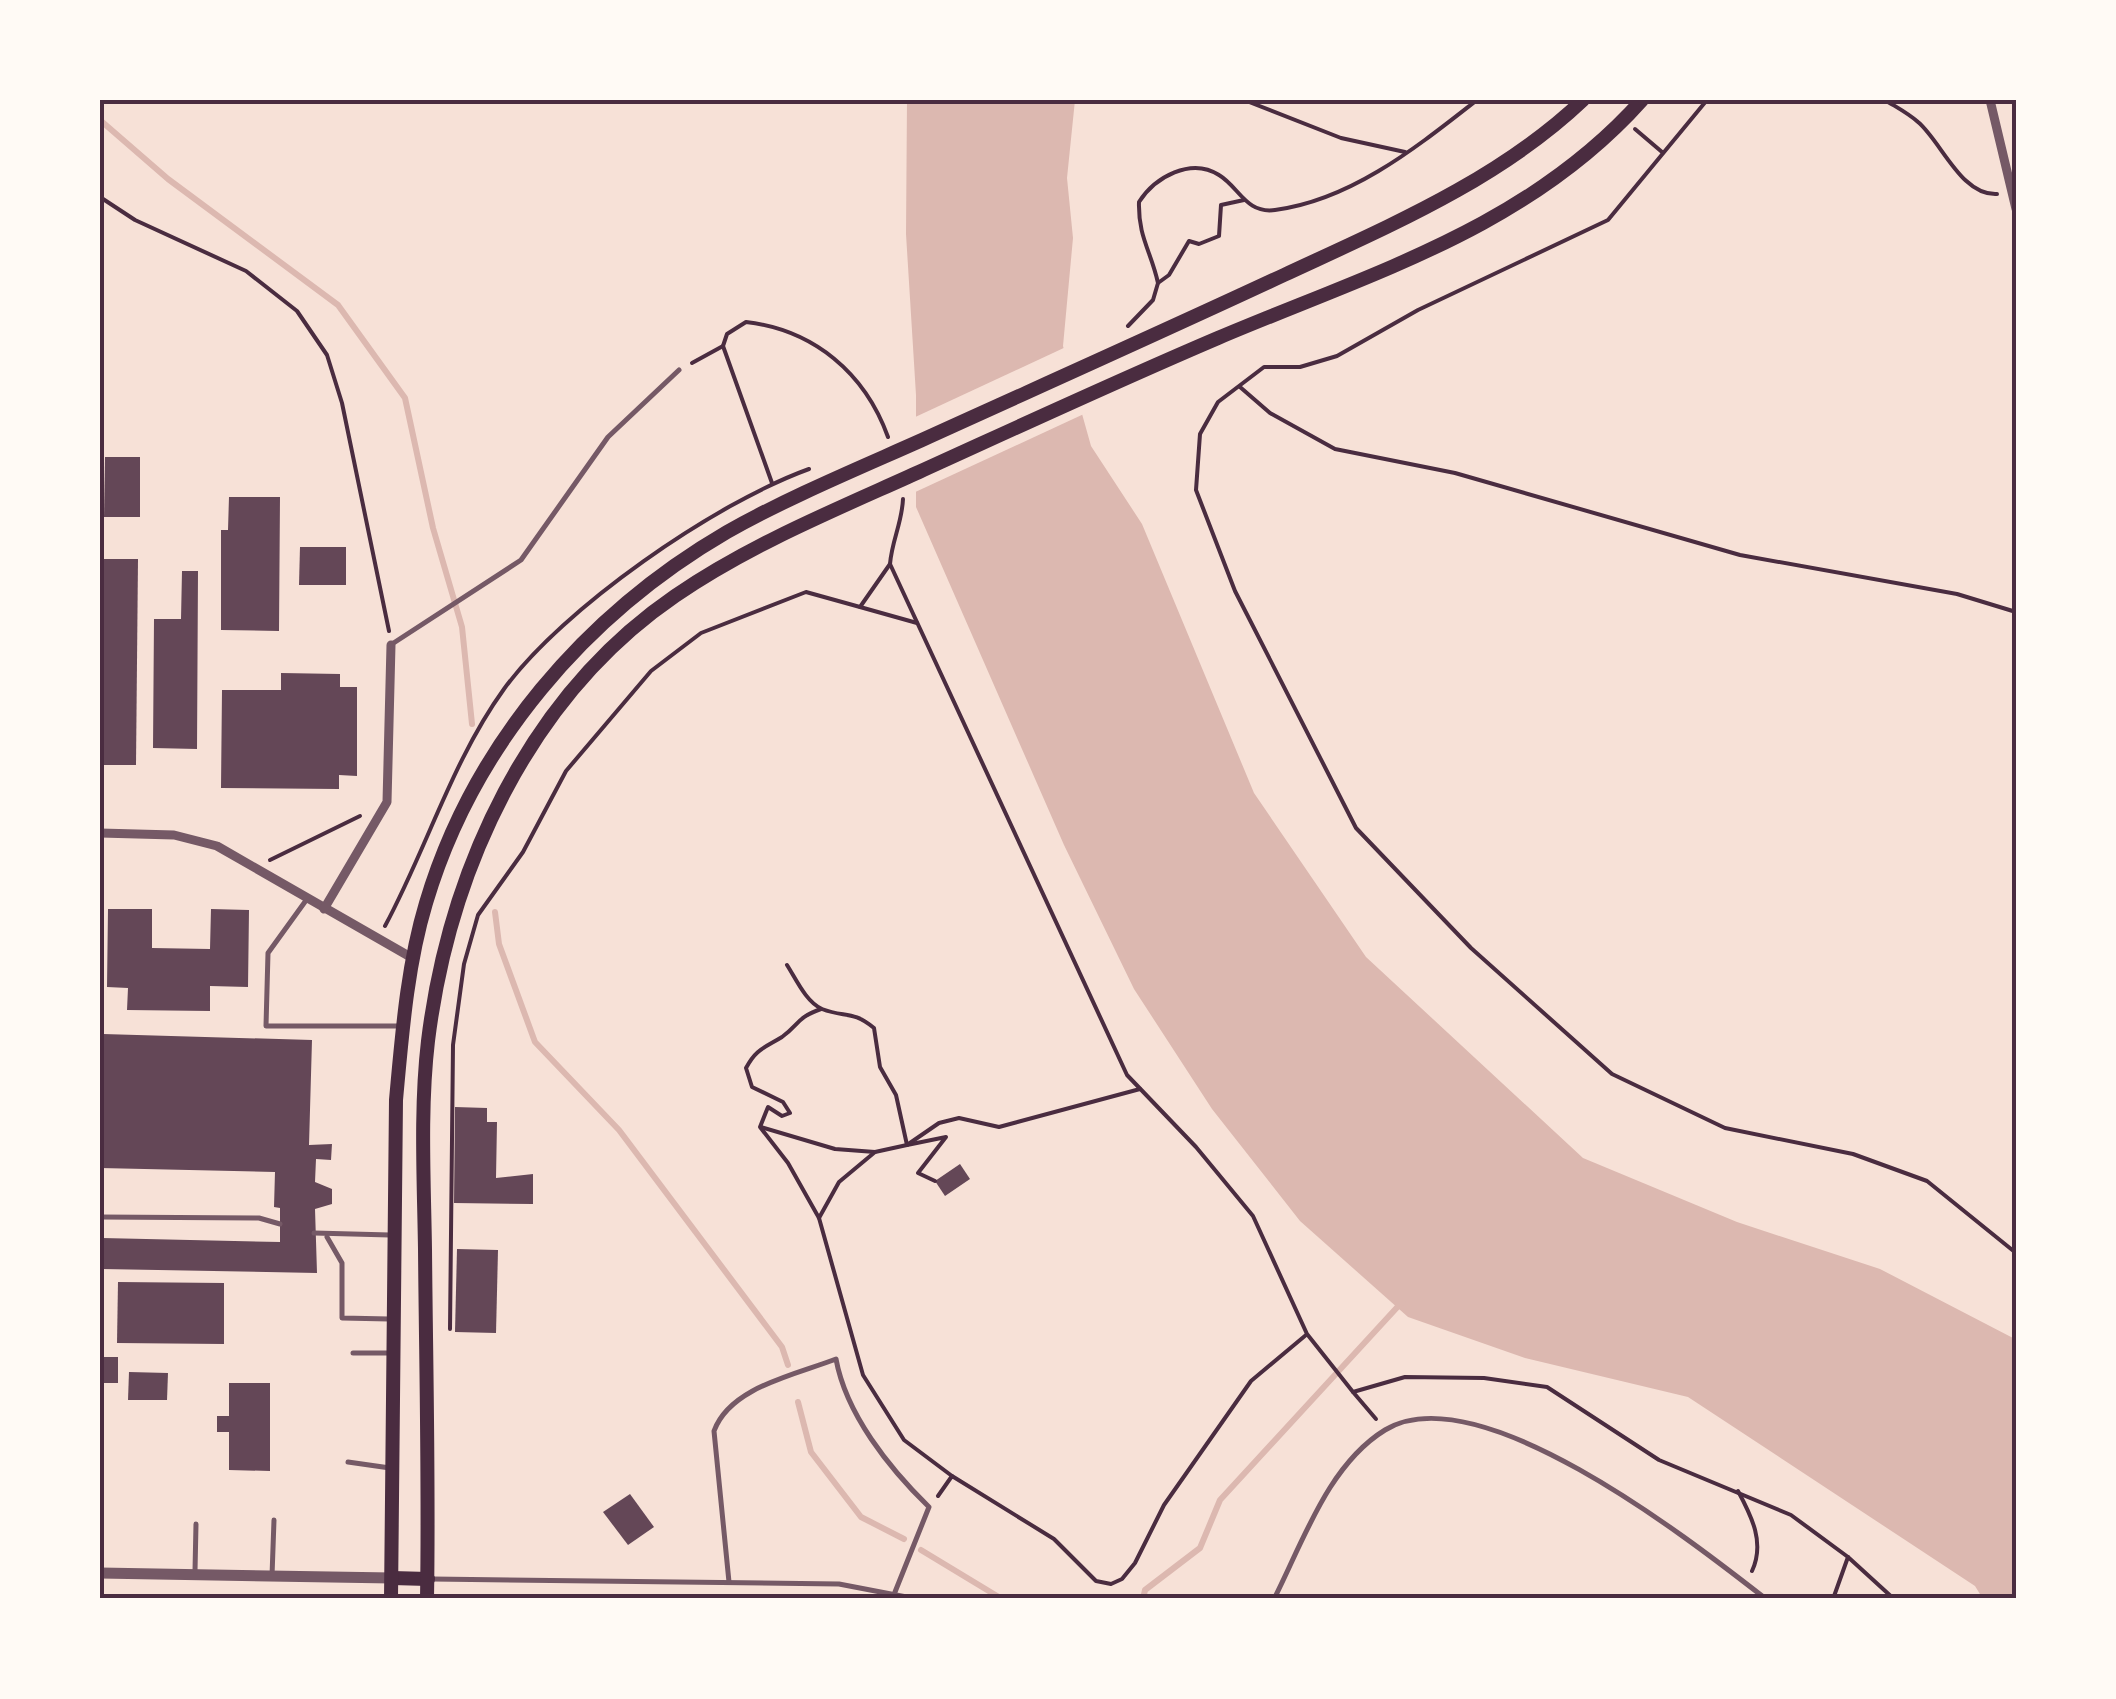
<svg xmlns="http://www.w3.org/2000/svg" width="2116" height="1699" viewBox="0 0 2116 1699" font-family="'Alegreya Sans',sans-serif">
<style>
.water{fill:#dcb8b0}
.pier{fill:#f7e1d7}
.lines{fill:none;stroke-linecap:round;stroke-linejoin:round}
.stream{stroke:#dcb8b0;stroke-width:6}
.building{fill:#644757}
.path{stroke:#4a2c40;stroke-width:4}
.service{stroke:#755966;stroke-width:5}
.minor{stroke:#755966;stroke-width:9}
.tertiary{stroke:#755966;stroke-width:11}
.secondary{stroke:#4a2c40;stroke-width:14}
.neatline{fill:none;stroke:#4a2c40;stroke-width:4}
</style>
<rect width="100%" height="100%" fill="#f7e1d7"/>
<path class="water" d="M 907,100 L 1075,100 L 1067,178 L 1073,238 L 1063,346 L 1091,446 L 1142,524 L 1254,793 L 1366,957 L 1583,1158 L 1737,1222 L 1880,1269 L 2013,1338 L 2016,1599 L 1983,1599 L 1975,1586 L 1688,1397 L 1525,1358 L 1408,1317 L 1300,1221 L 1212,1109 L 1134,989 L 1064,845 L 916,507 L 916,395 L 906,234 Z"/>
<path class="pier" d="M 1068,346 L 1086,413 L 911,494 L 911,419 Z"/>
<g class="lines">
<g class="stream">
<path d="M 100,120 L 168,179 L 338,305 L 405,398 L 433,528 L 462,627 L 472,724"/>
<path d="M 495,912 L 499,944 L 535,1042 L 619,1130 L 782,1347 L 788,1365"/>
<path d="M 798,1402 L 811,1452 L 861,1517 L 904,1539"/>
<path d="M 921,1550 L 1002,1599"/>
<path d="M 1143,1599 L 1145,1590 L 1200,1548 L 1220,1500 L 1402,1302"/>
</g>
</g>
<g class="building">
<path d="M 105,457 L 140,457 L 140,517 L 104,517 Z"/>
<path d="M 229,497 L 280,497 L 279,631 L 221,630 L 221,530 L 228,530 Z"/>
<path d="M 300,547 L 346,547 L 346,585 L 299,585 Z"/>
<path d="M 100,559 L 138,559 L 136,765 L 100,765 Z"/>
<path d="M 182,571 L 198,571 L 197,749 L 153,748 L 154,619 L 181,619 Z"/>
<path d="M 281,673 L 340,674 L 340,687 L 357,687 L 357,776 L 339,775 L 339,789 L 221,788 L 222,690 L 281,690 Z"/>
<path d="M 108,909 L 152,909 L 152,948 L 210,949 L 211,909 L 249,910 L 248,987 L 210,986 L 210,1011 L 127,1010 L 128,988 L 107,987 Z"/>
<path d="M 103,1034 L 312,1040 L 309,1145 L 332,1144 L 331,1160 L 316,1159 L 315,1182 L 332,1189 L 332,1204 L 315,1209 L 317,1273 L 102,1269 L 102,1238 L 280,1242 L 280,1208 L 274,1207 L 275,1172 L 100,1168 Z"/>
<path d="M 455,1107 L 487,1108 L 487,1122 L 497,1122 L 496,1178 L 533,1174 L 533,1204 L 454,1203 Z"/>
<path d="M 960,1164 L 970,1179 L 945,1196 L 935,1181 Z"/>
<path d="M 457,1249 L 498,1250 L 496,1333 L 455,1332 Z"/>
<path d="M 118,1282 L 224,1283 L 224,1344 L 117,1343 Z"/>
<path d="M 104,1357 L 118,1357 L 118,1383 L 103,1383 Z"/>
<path d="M 129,1372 L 168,1373 L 167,1400 L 128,1400 Z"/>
<path d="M 229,1383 L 270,1383 L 270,1471 L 229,1470 L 229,1432 L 217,1432 L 217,1416 L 229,1416 Z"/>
<path d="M 630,1494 L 654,1527 L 628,1545 L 603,1512 Z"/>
</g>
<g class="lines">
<g class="path">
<path d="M 1244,100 L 1341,138 L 1405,152"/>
<path d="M 1707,100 L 1608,220 L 1418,310 L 1337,356 L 1300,367 L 1264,367 L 1218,402 L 1200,434 L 1196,490 L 1235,591 L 1356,828 L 1471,948 L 1612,1074 L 1725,1128 L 1853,1154 L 1927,1181 L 2016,1253"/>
<path d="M 1885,100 C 1896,107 1908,113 1918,122 C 1941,141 1961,196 1997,194"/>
<path d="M 1635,129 L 1662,152"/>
<path d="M 100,197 L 135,220 L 246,271 L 297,311 L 327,355 L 342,403 L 389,631"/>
<path d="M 1158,283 L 1169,275 L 1189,241 L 1199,244 L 1219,236 L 1221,205 L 1244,200"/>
<path d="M 1128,326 L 1153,300 L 1158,283 C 1151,251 1138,237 1139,202 C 1155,177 1191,157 1219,175 C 1239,187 1246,214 1275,210 C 1352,200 1418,146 1477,100"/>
<path d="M 692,363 L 723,346"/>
<path d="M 1240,387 L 1270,413 L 1335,449 L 1455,473 L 1740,555 L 1957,594 L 2016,612"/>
<path d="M 772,483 L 723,346 L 727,334 L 746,322 C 814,330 865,373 888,437"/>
<path d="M 903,499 C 902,523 892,540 890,564 L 1127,1075 L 1196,1147 L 1253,1216 L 1307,1334 L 1353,1392 L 1405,1377 L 1484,1378 L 1547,1387 L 1659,1460 L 1791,1515 L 1848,1557 L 1894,1599"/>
<path d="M 860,607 L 917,623"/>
<path d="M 270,860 L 360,816"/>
<path d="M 385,926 C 427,848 452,761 504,689 C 563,608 715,503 809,469"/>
<path d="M 787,965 C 796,979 806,1002 822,1009 C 845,1018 852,1010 874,1028 L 880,1067 L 896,1095 L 907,1145 L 946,1137 L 918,1173 L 935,1181"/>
<path d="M 821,1009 C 796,1018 800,1024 782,1037 C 764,1048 756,1049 746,1068 L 752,1087 L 783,1102 L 790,1113 L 782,1116 L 768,1107 L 760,1127 L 788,1163 L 819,1218 L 863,1375 L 904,1440 L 952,1476"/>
<path d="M 761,1127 L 835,1149 L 875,1152 L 839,1182 L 819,1218"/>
<path d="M 875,1152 L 907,1145 L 939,1123 L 959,1118 L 999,1127 L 1140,1089"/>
<path d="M 450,1329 L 453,1045 L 464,964 L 478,915 L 523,852 L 566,771 L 651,671 L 701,633 L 806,592 L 860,607 L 890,564"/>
<path d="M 1353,1392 L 1376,1419"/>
<path d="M 1738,1491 C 1752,1517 1765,1543 1752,1571"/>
<path d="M 938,1496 L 952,1476 L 1054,1539 L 1096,1581 L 1111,1584 L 1122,1579 L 1135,1563 L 1164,1505 L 1251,1381 L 1306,1335"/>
<path d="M 1833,1599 L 1848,1557"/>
</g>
<g class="service">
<path d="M 392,644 L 521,560 L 608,437 L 679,370"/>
<path d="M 307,899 L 268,953 L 266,1026 L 400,1026"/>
<path d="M 100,1217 L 259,1218 L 280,1224"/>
<path d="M 314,1233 L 390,1235"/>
<path d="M 327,1237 L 342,1263 L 342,1318 L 389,1319"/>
<path d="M 353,1353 L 390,1353"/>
<path d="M 348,1462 L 390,1468"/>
<path d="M 195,1571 L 196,1524"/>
<path d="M 272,1576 L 274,1520"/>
<path d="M 432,1579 L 839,1584 L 917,1599"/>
<path d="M 729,1582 L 714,1431 C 730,1387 795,1375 836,1359 C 846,1414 889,1468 929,1507 L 895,1592"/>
<path d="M 1274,1599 C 1303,1542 1328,1465 1385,1430 C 1479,1373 1694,1543 1766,1599"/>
</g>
<g class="minor">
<path d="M 1990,100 L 2016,209"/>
<path d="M 100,833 L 174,835 L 217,846 L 414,959"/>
<path d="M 324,909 L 387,802 L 391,645"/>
</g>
<path class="tertiary" d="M 100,1573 L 392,1578"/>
<g class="secondary">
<path d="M 392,1578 L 428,1579"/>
<path d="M 391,1599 L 396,1100 C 402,1035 407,966 426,903 C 473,745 586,614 727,532 C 789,497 857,469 922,440 C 1043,385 1164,331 1284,275 C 1389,226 1499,180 1583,100"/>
<path d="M 427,1599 C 429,1482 426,1366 425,1249 C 424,1181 420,1109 428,1041 C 449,870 529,696 675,596 C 751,544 835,510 919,472 C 1018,427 1117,381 1218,338 C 1371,273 1528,228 1642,100"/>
</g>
</g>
<rect width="2116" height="1699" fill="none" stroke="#fffaf5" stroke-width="205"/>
<rect x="102" y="102" width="1912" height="1494" class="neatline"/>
</svg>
